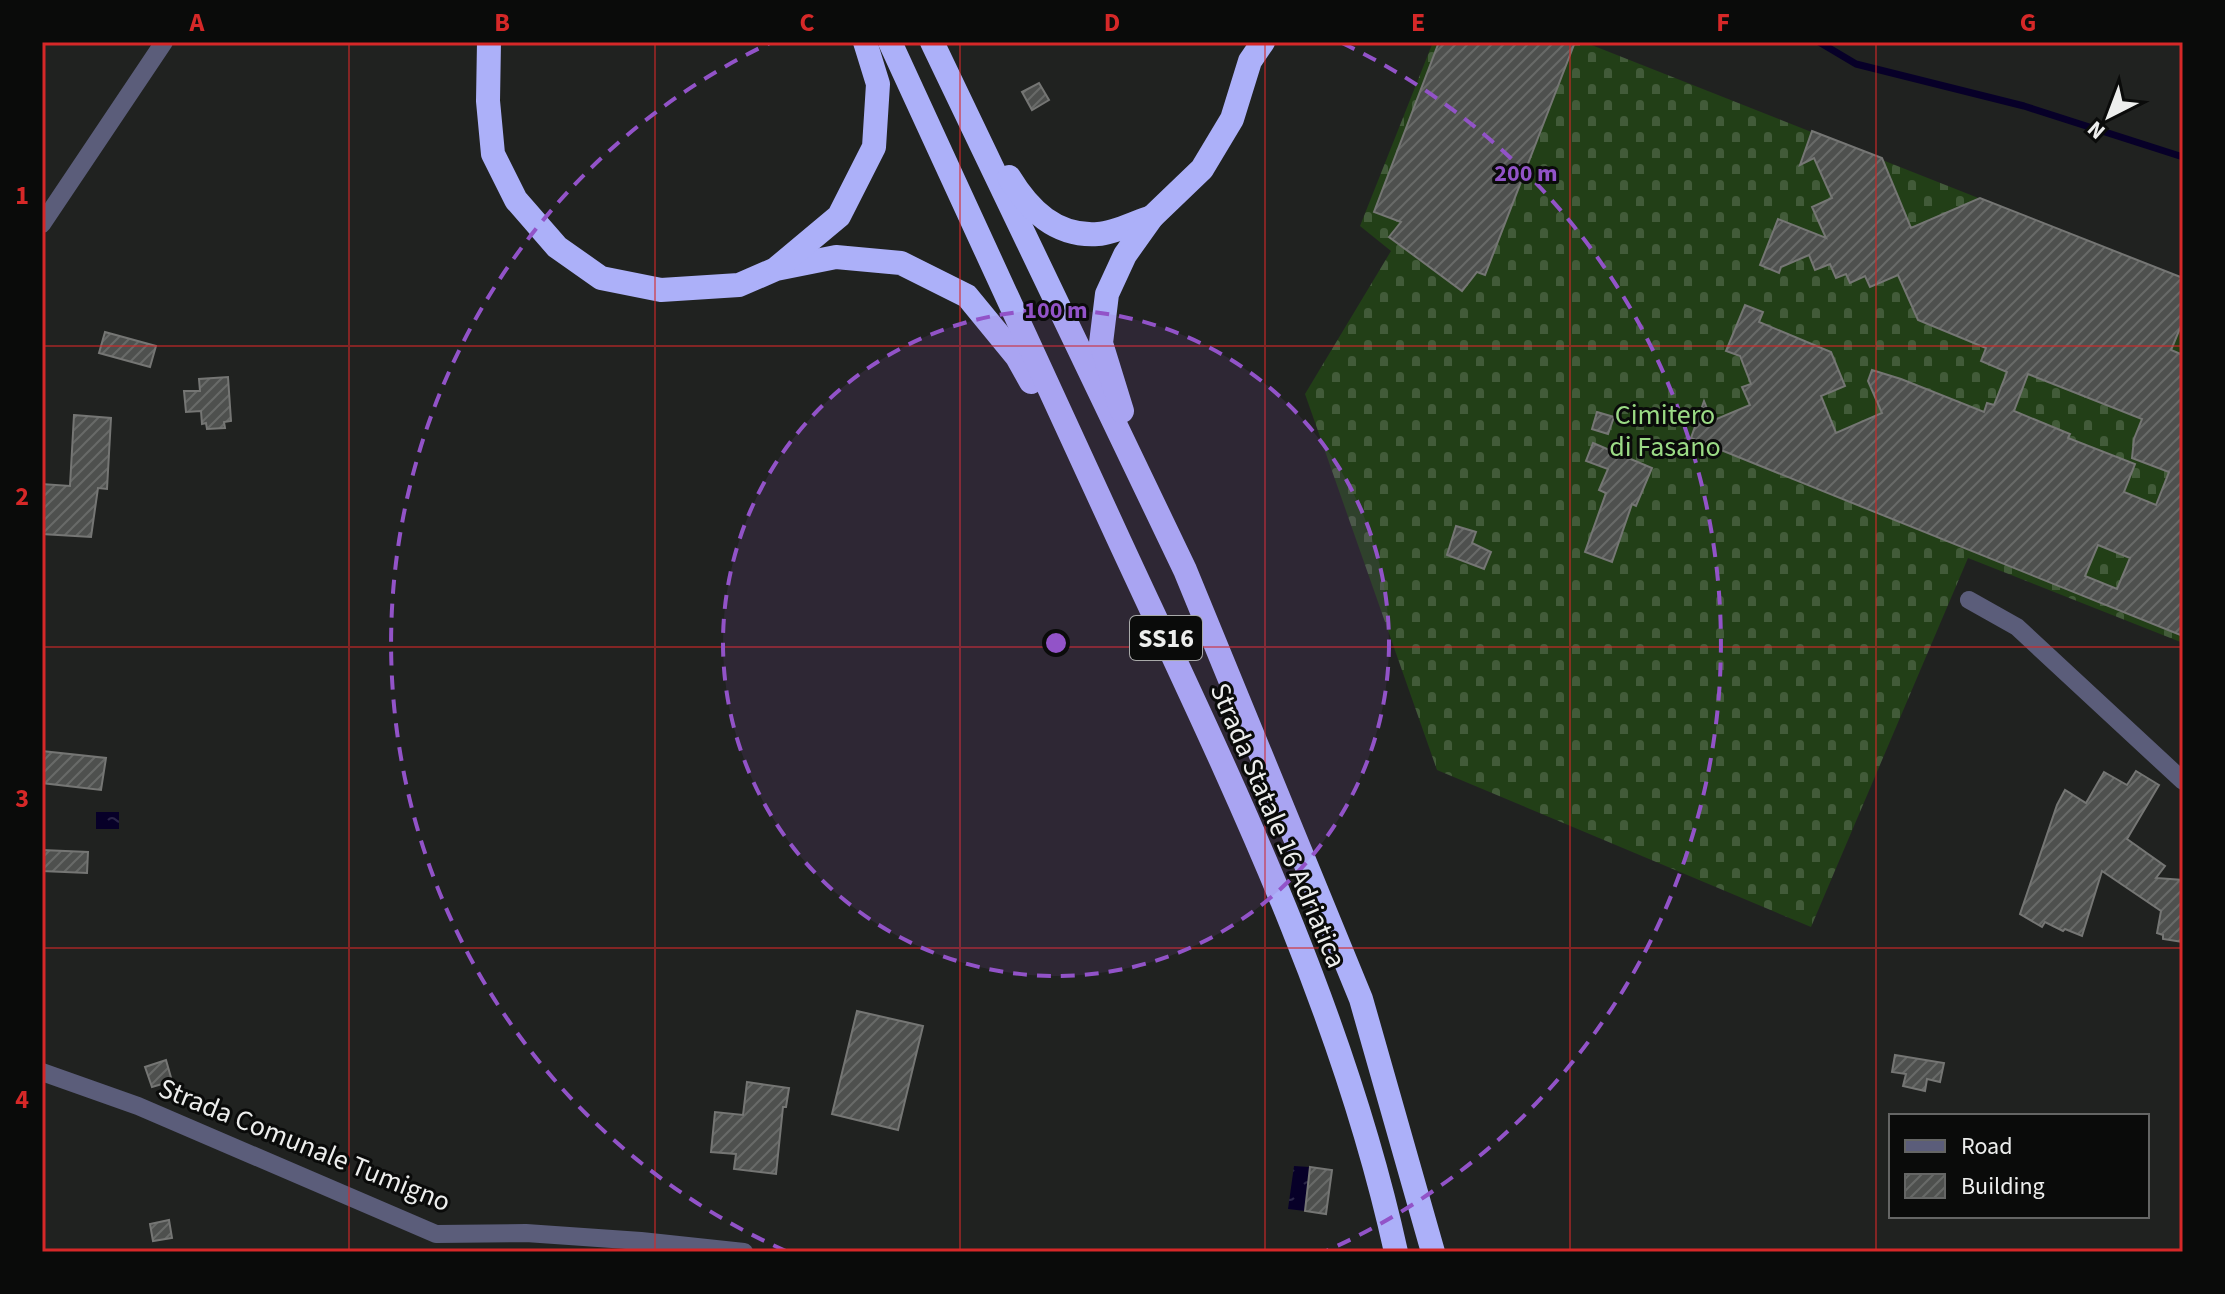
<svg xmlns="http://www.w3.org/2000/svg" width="2225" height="1294" viewBox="0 0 2225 1294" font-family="'Source Sans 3',sans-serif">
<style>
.cemetery{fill:url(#cemetery-stones)}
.water{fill:url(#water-ripples)}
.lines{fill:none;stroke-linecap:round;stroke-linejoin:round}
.stream{stroke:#070028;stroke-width:7}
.building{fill:url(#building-hatch);stroke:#757674;stroke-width:2;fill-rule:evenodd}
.street{stroke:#5b5d7a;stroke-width:18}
.highway{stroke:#acb0f9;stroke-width:24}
.grid{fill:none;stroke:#d62828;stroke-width:2;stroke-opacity:0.55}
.ring{fill:none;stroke:#9253c8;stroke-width:4;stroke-dasharray:14 10}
.labels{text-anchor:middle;stroke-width:6;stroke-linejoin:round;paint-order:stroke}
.shield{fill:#0a0b0a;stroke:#a9aaa9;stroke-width:2}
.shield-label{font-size:26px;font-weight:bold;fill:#edeeed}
.park-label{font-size:28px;fill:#9bdb85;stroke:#0a0b0a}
.street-label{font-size:28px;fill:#edeeed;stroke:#0a0b0a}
.centre{fill:#9253c8;stroke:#0a0b0a;stroke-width:4}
.ring-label{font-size:24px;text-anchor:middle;font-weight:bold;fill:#9253c8;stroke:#0a0b0a;stroke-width:6;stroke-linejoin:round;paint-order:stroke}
.neatline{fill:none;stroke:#d62828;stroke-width:3}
.grid-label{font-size:26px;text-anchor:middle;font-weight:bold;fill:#d62828}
</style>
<defs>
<pattern id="cemetery-stones" width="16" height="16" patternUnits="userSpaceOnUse" patternTransform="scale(2)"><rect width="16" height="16" fill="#223f17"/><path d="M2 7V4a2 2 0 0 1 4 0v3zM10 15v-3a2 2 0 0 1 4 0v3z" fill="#425b39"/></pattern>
<pattern id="water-ripples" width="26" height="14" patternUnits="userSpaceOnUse" patternTransform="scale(2)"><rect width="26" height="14" fill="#070028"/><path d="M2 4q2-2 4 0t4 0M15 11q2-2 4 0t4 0" fill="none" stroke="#2b2648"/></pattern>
<pattern id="building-hatch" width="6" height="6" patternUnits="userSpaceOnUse" patternTransform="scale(2)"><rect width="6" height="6" fill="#4e504e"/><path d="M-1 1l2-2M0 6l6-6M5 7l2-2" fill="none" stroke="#686a68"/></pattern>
</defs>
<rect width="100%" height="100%" fill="#202220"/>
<path class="cemetery" d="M 1433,42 L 1584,42 L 2057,229 L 2183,283 L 2183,643 L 1968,558 L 1811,927 L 1437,770 L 1305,394 L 1391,251 L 1360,226 Z"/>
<g class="water">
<rect x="96" y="812" width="23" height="17"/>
<path d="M 1294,1166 L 1310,1167 L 1305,1211 L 1288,1209 Z"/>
</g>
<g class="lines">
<path class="stream" d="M 1819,42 L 1856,64 L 2024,106 L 2183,157"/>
</g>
<g class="building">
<path d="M 1439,42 L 1575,42 L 1485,275 L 1477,272 L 1462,291 L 1389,237 L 1401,222 L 1374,212 Z"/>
<path d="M 1039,83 L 1049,100 L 1032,110 L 1022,92 Z"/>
<path d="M 1812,131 L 1882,158 L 1911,228 L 1980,198 L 2183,278 L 2183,321 L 2171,350 L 2183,355 L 2183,636 L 1691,438 L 1704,401 L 1712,421 L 1750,405 L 1742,387 L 1751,384 L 1740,356 L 1726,351 L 1745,305 L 1763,312 L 1759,322 L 1831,352 L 1845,386 L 1821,396 L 1836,433 L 1882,413 L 1868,381 L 1872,370 L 1901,379 L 1984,412 L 1987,403 L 1994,405 L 2007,372 L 1981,361 L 1986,348 L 1918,320 L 1898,275 L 1870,287 L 1865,276 L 1850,283 L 1846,274 L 1836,278 L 1830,264 L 1815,270 L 1809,255 L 1781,267 L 1779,273 L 1760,265 L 1778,219 L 1826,238 L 1812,207 L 1832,198 L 1814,158 L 1800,165 ZM 2028,374 L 2142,419 L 2134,439 L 2132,458 L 2169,472 L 2156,505 L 2124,492 L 2135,464 L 2068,438 L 2070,434 L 2014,411 ZM 2098,545 L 2130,558 L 2117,589 L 2085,576 Z"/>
<path d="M 105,332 L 156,346 L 150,367 L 99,353 Z"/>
<path d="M 228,377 L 231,421 L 224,422 L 225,428 L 207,429 L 206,423 L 202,424 L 201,411 L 186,412 L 184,391 L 200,391 L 199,379 Z"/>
<path d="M 1597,412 L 1614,417 L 1608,434 L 1592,429 Z"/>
<path d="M 74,415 L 111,418 L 107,489 L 98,488 L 91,537 L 42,534 L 42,484 L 70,486 Z"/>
<path d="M 1593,443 L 1652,468 L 1636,506 L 1632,504 L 1612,562 L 1585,552 L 1606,493 L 1599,490 L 1608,469 L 1586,461 Z"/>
<path d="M 1456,526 L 1476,532 L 1472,543 L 1491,552 L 1484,569 L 1447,555 Z"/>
<path d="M 42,751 L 106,758 L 101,790 L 42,783 Z"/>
<path d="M 2136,771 L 2159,785 L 2127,839 L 2165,866 L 2156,878 L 2183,880 L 2183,942 L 2163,939 L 2163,935 L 2157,933 L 2161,911 L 2102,871 L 2082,936 L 2065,929 L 2063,931 L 2045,922 L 2042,927 L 2020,914 L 2057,805 L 2065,790 L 2086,803 L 2104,772 L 2127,785 Z"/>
<path d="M 42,850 L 88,852 L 87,873 L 42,871 Z"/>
<path d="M 857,1011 L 923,1026 L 898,1130 L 832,1114 Z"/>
<path d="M 1895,1055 L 1944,1063 L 1940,1082 L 1927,1079 L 1925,1091 L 1903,1086 L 1906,1074 L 1892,1072 Z"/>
<path d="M 166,1060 L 172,1081 L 152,1087 L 145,1067 Z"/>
<path d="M 747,1082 L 789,1088 L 786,1107 L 783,1107 L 776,1174 L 734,1169 L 736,1154 L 711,1152 L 715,1112 L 743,1115 Z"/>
<path d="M 1310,1167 L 1332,1170 L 1326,1214 L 1305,1211 Z"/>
<path d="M 169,1220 L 172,1238 L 153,1241 L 150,1224 Z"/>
</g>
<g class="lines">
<g class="street">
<path d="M 42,224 L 164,42"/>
<path d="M 1969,600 L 2017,627 L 2183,781"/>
<path d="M 42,1072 L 138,1106 L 436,1234 L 526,1233 L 641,1241 L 744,1252"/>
</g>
<g class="highway">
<path d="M 489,42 L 488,101 L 493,154 L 516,200 L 557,247 L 601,278 L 661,290 L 739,285 L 776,269 L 836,257 L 901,263 L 967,296 L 1017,357 L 1031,382"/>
<path d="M 890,42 C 966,208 1042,374 1119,540 C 1226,771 1341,1002 1396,1252"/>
<path d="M 932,42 L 1185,570 L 1361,999 L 1433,1252"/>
<path d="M 1009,177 C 1029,210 1056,237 1098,234 C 1115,233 1135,222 1152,217"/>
<path d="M 778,267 L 839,216 L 874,147 L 878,84 L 865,42"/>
<path d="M 1122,411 L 1101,343 L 1107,294 L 1125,255 L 1152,217 L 1202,169 L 1232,119 L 1250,61 L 1263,42"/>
</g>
</g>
<path class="grid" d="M 349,42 L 349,1252M 655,42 L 655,1252M 960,42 L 960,1252M 1265,42 L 1265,1252M 1570,42 L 1570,1252M 1876,42 L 1876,1252M 42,346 L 2183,346M 42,647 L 2183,647M 42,948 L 2183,948"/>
<circle cx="1056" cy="643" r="333" fill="#9253c8" fill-opacity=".12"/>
<g class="ring">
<circle cx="1056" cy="643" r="333"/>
<path d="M786 1251A665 665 0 0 1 770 43M1342 43A665 665 0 0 1 1326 1251"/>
</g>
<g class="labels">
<rect class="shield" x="1130" y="616" width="72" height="44" rx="6"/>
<g class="shield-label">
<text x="1166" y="647">SS16</text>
</g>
<g class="park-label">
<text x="1665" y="424">Cimitero<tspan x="1665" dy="32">di Fasano</tspan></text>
</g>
<g class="street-label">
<text transform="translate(1279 825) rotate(67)" y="10">Strada Statale 16 Adriatica</text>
<text transform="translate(305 1144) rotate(22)" y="10">Strada Comunale Tumigno</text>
</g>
</g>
<circle cx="1056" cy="643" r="12" class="centre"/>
<g class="ring-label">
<text x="1526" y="181">200 m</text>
<text x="1056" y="318">100 m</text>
</g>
<rect width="2225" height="1294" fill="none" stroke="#0a0b0a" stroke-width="88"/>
<rect x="1889" y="1114" width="260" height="104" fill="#0a0b0a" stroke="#656665" stroke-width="2"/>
<rect x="1905" y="1140" width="40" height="12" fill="#5b5d7a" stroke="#656665" stroke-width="2"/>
<text x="1961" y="1154" font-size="24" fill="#edeeed">Road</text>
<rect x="1905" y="1174" width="40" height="24" fill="url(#building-hatch)" stroke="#656665" stroke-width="2"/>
<text x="1961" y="1194" font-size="24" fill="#edeeed">Building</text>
<g transform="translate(2109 116) rotate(222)" stroke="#0a0b0a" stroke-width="6" paint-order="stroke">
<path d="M0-6L14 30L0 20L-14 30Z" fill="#edeeed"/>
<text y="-12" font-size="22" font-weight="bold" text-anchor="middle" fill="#edeeed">N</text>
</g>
<rect x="44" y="44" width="2137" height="1206" class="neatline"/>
<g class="grid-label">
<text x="197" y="31">A</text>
<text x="502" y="31">B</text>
<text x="807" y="31">C</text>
<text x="1112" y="31">D</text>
<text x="1418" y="31">E</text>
<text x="1723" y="31">F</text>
<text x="2028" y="31">G</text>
<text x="22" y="204">1</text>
<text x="22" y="505">2</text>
<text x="22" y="807">3</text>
<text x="22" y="1108">4</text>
</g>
</svg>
